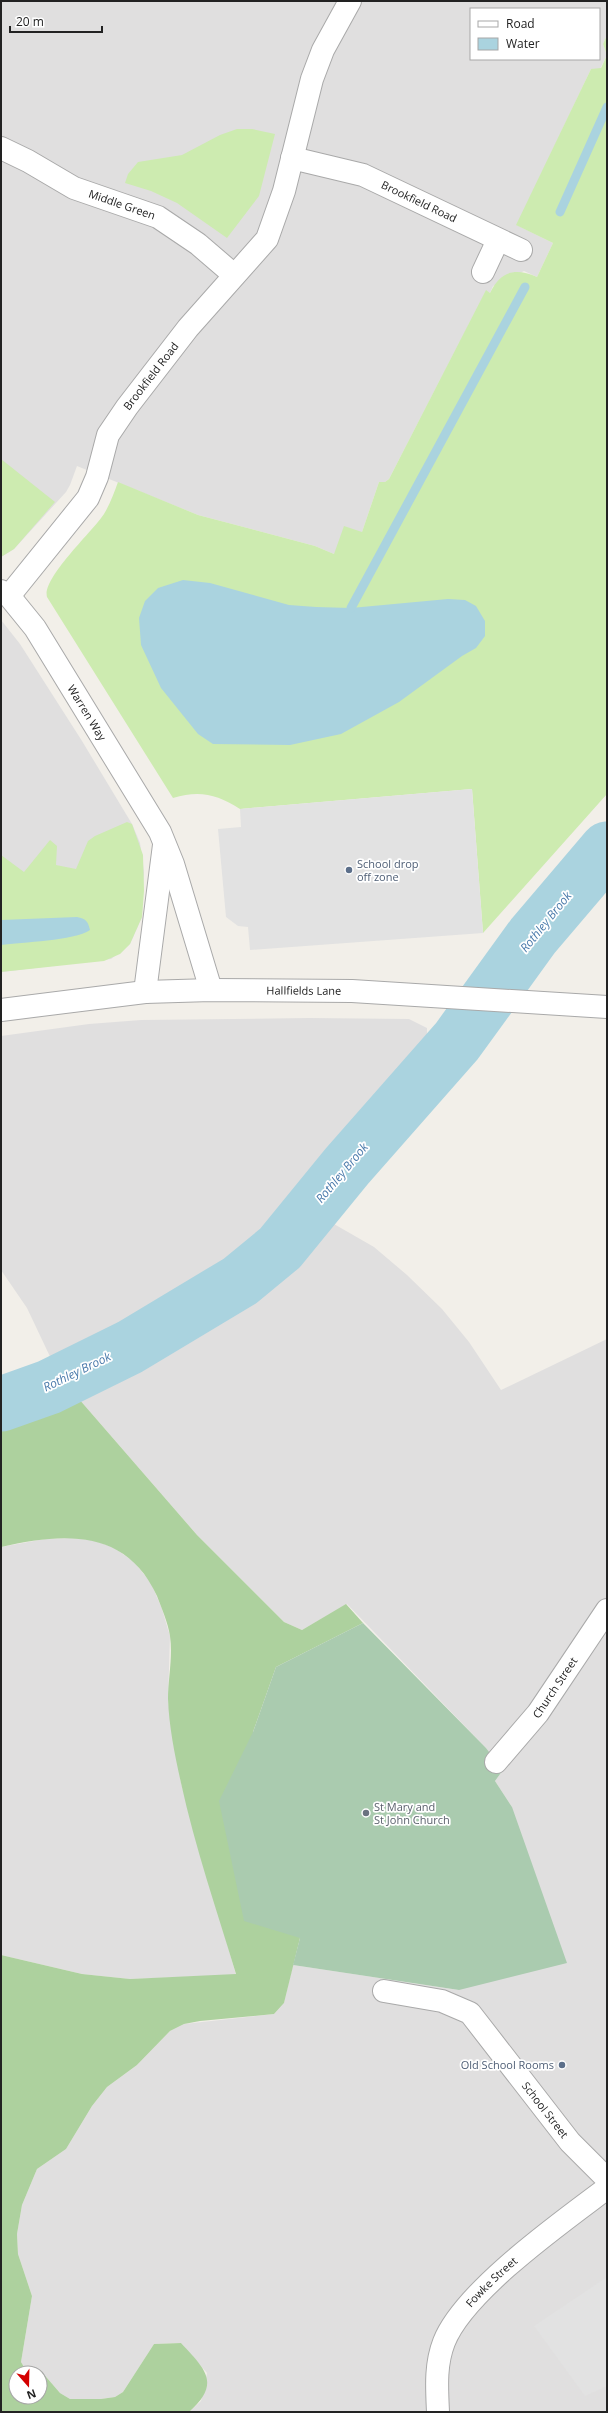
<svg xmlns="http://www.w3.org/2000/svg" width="608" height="2413" viewBox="0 0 608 2413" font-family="'Open Sans',sans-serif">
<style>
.residential{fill:#e0dfdf;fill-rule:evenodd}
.grass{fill:#cdebb0}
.forest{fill:#add19e;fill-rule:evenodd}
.cemetery{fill:#aacbaf}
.parking{fill:#e2e2e2}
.water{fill:#aad3df}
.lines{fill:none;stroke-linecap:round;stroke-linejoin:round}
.stream{stroke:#aad3df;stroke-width:9}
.river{stroke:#aad3df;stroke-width:55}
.minor-casing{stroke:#a9a9a9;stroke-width:24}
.minor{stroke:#fff;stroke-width:22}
.service-dot{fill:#5c6f8a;stroke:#fff;stroke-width:1.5}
.worship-dot{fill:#6b7280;stroke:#fff;stroke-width:1.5}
.labels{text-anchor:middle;stroke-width:3.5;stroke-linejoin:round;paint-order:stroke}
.street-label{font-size:11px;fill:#222;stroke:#fff}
.service-label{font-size:11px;fill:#4e5e75;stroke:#fff;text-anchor:start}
.worship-label{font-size:11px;fill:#5b616d;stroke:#fff;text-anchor:start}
.water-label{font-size:12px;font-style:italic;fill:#4a7aab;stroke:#fff}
</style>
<rect width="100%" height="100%" fill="#f2efe9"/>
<g class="residential">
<path d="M 1,1 L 607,1 L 607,35 L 603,44 L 607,55 L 600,69 L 591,69 L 517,225 L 553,243 L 537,277 L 524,271 L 493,286 L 490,293 L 486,291 L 389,479 L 385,482 L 379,482 L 362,532 L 334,554 L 315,546 L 198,515 L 77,466 L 70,485 L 66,492 L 14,549 L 1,557 ZM 471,9 L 599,9 L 599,59 L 471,59 Z"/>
<path d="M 1,620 L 20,644 L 82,741 L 132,824 L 140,843 L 144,872 L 142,917 L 130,944 L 111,959 L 1,972 Z"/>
<path d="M 309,1018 L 409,1019 L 427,1028 L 427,1053 L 343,1146 L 277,1233 L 243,1262 L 54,1365 L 27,1308 L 1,1270 L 1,1036 L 89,1024 L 141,1020 Z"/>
<path d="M 320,1216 L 374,1247 L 407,1275 L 442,1309 L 469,1342 L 501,1390 L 607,1339 L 607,2412 L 189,2412 L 201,2401 L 207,2373 L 181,2343 L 154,2344 L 123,2392 L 115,2397 L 101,2399 L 70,2399 L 60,2393 L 41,2371 L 24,2367 L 21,2362 L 32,2296 L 18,2254 L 17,2234 L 22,2205 L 37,2169 L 66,2149 L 92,2106 L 107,2087 L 137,2065 L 170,2031 L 184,2024 L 274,2014 L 284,2003 L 293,1965 L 459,1990 L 512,1807 L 495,1781 L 503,1770 L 486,1748 L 347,1604 L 302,1630 L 284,1622 L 197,1535 L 72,1391 L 165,1343 L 219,1313 L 263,1282 L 285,1263 Z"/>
<path d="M 71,1538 L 92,1540 L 113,1547 L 134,1562 L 151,1583 L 162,1609 L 170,1636 L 168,1701 L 181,1783 L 236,1975 L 130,1979 L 82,1974 L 1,1955 L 1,1547 L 45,1539 Z"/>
</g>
<g class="grass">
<path d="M 607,35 L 607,794 L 483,933 L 472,789 L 240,809 C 217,794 199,790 173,798 L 47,597 C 42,578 93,531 104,514 C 110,504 114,493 118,482 L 198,515 L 315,546 L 334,554 L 344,526 L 362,532 L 379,482 L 385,482 L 389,479 L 486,290 L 490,293 C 501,270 516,268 537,277 L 553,243 L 516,225 L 591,69 L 601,68 L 607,55 L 603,44 Z"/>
<path d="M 237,129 L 252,129 L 275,134 L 259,196 L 227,238 L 177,203 L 151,191 L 125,183 L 128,174 L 138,162 L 182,155 L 220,135 Z"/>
<path d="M 1,459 L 55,502 L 14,549 L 1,557 Z"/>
<path d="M 127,822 L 132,824 L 143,855 L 144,891 L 142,917 L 130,944 L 120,954 L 104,961 L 1,972 L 1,855 L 24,872 L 50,840 L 57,846 L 56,865 L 76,869 L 88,841 L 95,836 Z"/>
</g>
<path class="forest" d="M 72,1391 L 197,1535 L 284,1622 L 302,1630 L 346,1604 L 363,1623 L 276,1667 L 253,1732 L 300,1938 L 284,2003 L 274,2014 L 200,2021 L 184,2024 L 170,2031 L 137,2065 L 107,2087 L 92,2106 L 66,2149 L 37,2169 L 22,2205 L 17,2234 L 18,2254 L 32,2296 L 21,2362 L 24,2367 L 41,2371 L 60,2393 L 70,2399 L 101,2399 L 115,2397 L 123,2392 L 154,2344 L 181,2343 C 206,2370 221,2383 189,2412 L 1,2412 L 1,1955 L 82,1974 L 130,1979 L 236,1974 C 217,1911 195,1847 181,1783 C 175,1756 169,1727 168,1699 C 168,1679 173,1657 170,1636 C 168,1623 162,1609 157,1596 C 126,1528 63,1533 1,1547 L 1,1421 ZM 16,2373 L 40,2373 L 40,2397 L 16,2397 Z"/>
<path class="cemetery" d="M 363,1623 L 486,1748 L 503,1770 L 495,1781 L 512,1807 L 567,1963 L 459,1990 L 293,1965 L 300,1938 L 244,1921 L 219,1801 L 253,1732 L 276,1667 Z"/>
<g class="parking">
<path d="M 472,789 L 483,933 L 250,950 L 248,927 L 238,926 L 226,917 L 218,829 L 241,827 L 240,809 Z"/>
<path d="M 607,2277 L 607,2386 L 585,2396 L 534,2326 Z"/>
</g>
<g class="water">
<path d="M 183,580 L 210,583 L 289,605 L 316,607 L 351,608 L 448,599 L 465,600 L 476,606 L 485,621 L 485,636 L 476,648 L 462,656 L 399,702 L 341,734 L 290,745 L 213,744 L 198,734 L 161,688 L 141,645 L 139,618 L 145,601 L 158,588 Z"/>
<path d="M 77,917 C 86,919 88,921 90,930 C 74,941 22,942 1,945 L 1,920 Z"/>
</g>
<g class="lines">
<g class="stream">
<path d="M 560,212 L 607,107"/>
<path d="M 351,608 L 525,287"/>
</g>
<path class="river" d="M 1,1404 L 49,1387 L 130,1347 L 240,1281 L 280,1248 L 347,1166 L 457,1041 L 533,936 L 607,849"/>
<g class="minor-casing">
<g id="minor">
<path id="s1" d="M 1,148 L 28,161 L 74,188 L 158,217 L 198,244 L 234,275"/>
<path id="s2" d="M 292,158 L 363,175 L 521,250"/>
<path d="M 483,272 L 498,240"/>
<path id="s3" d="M 1,591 L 9,596 L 35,628 L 160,832 L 173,864 L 211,990"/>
<path id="s4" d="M 9,596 L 88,498 L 97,477 L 108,435 L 127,407 L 188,328 L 267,239 L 284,191 L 312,79 L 323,50 L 350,1"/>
<path d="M 145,992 L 164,845"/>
<path id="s5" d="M 1,1010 L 145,992 L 211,990 L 352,991 L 607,1007"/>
<path id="s6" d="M 496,1762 L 538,1713 L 607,1610"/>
<path id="s7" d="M 384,1991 L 442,2001 L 470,2013 L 570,2142 L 607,2179"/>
<path id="s8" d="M 438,2412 C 437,2389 435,2365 444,2342 C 464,2291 562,2222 607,2188"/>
</g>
</g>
<use href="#minor" class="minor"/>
</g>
<g class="service-dot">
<circle cx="349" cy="870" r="4"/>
<circle cx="562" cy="2065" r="4"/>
</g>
<circle class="worship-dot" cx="366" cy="1813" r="4"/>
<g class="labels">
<g class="street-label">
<text dy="4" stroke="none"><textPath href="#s2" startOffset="135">Brookfield Road</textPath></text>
<text dy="4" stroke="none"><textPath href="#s1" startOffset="134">Middle Green</textPath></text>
<text dy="4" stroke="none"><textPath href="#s4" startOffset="265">Brookfield Road</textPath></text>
<text dy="4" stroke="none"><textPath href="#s3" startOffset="150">Warren Way</textPath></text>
<text dy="4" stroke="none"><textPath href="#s5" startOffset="304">Hallfields Lane</textPath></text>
<text dy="4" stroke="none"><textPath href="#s6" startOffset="95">Church Street</textPath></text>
<text dy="4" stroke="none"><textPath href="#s7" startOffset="212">School Street</textPath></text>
<text dy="4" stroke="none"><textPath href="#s8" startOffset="148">Fowke Street</textPath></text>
</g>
<g class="service-label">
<text x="357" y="868">School drop<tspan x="357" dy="13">off zone</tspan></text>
<text x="554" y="2069" text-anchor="end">Old School Rooms</text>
</g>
<g class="worship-label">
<text x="374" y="1811">St Mary and<tspan x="374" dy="13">St John Church</tspan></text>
</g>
<g class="water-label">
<text transform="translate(546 922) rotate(-51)" y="4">Rothley Brook</text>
<text transform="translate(342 1173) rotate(-50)" y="4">Rothley Brook</text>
<text transform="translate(77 1372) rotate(-26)" y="4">Rothley Brook</text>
</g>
</g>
<rect width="608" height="2413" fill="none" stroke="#222222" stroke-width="4"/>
<rect x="470" y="8" width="130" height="52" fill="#ffffff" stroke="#a7a7a7"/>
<rect x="478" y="21" width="20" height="6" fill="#ffffff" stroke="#a7a7a7"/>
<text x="506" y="28" font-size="12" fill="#222222">Road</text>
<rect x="478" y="38" width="20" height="12" fill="#aad3df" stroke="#a7a7a7"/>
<text x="506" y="48" font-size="12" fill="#222222">Water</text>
<g transform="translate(28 2385) rotate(160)"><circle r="19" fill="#ffffff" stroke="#a7a7a7"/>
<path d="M0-3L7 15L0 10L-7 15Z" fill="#d40000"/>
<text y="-6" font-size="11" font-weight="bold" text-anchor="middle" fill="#222222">N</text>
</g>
<path d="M10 26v6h92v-6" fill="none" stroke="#222222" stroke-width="2"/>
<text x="16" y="26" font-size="12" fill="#222222" stroke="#ffffff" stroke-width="3" paint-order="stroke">20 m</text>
</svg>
